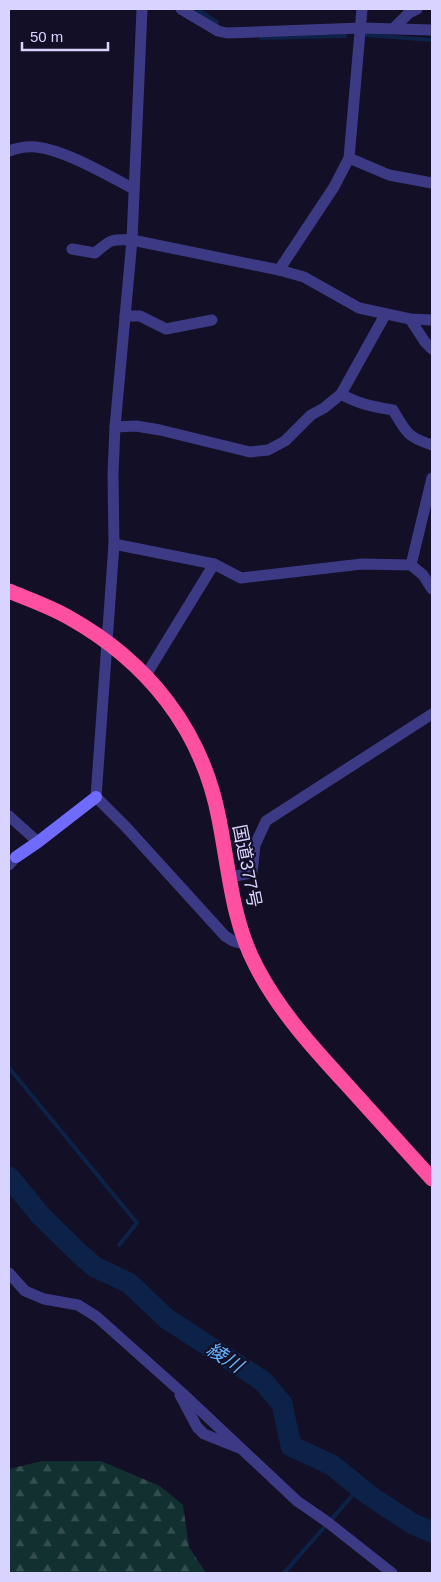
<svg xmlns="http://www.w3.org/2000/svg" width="441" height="1582" viewBox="0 0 441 1582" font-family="Arial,'Noto Sans JP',sans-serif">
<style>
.forest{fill:url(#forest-firs)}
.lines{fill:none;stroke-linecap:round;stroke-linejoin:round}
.stream{stroke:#0c2248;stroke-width:4}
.river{stroke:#0c2248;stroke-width:21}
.street{stroke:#3d3a85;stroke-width:11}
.secondary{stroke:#6f6bff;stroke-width:12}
.highway{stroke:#ff4fa3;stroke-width:15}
.labels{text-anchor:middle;stroke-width:4.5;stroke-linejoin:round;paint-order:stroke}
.street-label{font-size:18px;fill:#d9d4ff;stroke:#130f26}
.water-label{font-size:19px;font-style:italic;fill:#62b6ff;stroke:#130f26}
</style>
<defs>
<pattern id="forest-firs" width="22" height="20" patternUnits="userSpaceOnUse" patternTransform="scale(1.25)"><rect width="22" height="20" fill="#12302f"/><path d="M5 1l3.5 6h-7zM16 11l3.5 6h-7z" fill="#344d4e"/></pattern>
</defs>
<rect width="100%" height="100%" fill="#130f26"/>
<path class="forest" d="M 42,1461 L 101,1461 L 160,1486 L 183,1505 L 189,1547 L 206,1573 L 9,1573 L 9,1469 Z"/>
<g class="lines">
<g class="stream">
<path d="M 197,9 L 217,22"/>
<path d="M 366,35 L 432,40"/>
<path d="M 261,38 L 345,36"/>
<path d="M 9,1068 L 137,1223 L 119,1245"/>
<path d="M 284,1573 L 359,1488"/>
</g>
<path class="river" d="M 9,1177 L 41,1216 L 81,1255 L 95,1267 L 129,1283 L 167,1319 L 263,1381 L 282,1404 L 291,1446 L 332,1465 L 370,1496 L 413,1524 L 432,1532"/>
<g class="street">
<path d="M 142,9 L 132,240 L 115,427 L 113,474 L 114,544 L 96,797 L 126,827 L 225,936 L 233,941 L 246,945"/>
<path d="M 181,9 L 218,31 L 227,33 L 361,28 L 432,30"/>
<path d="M 394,28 L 409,13 L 417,9"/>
<path d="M 9,151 C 17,148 27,146 36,147 C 65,150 107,175 134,189"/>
<path d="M 349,158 L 389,175 L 432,183"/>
<path d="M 72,249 L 95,253 C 111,239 112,239 132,240 L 279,270 L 304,277 L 359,308 L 410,319 L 432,320"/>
<path d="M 279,270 L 334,187 L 349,158 L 362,9"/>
<path d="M 125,316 L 140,316 L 166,329 L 212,320"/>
<path d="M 410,319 L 425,342 L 432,349"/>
<path d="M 341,394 C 358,404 374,407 393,410 C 406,432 407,437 432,445"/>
<path d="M 115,427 L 136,426 L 160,430 L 250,452 L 268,450 L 285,441 L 311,415 L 324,408 L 341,394 L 385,315"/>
<path d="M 114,544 L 214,564 L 241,578 L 362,564 L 411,565 L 423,575 L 432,589"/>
<path d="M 411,565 L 432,478"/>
<path d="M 146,675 L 214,564"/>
<path d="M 9,816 L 38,842"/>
<path d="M 9,865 L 16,857"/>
<path d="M 229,877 L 252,873 L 255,845 L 266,821 L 432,714"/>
<path d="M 9,1273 L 25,1291 L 44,1299 L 78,1305 L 97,1317 L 180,1391 L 297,1501 L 326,1521 L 392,1573"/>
<path d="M 180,1395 L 197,1427 L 204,1434 L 239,1448"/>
</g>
<path class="secondary" d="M 16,857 L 38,842 L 96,797"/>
<path class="highway" d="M 9,591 C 28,599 49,606 68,617 C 147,661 202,729 219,819 C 229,869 232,921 256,966 C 279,1011 314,1049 348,1086 C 376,1117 404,1148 432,1179"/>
</g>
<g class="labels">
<g class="street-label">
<text transform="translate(247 866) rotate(79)" y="6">国道377号</text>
</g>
<g class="water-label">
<text transform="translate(225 1357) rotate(33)" y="7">綾川</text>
</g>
</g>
<rect width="441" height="1582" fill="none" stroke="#d9d4ff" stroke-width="20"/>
<path d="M22 42v8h86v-8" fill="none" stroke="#d9d4ff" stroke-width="2.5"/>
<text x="30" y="42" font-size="15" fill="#d9d4ff" stroke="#130f26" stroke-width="4" paint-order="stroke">50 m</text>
</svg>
